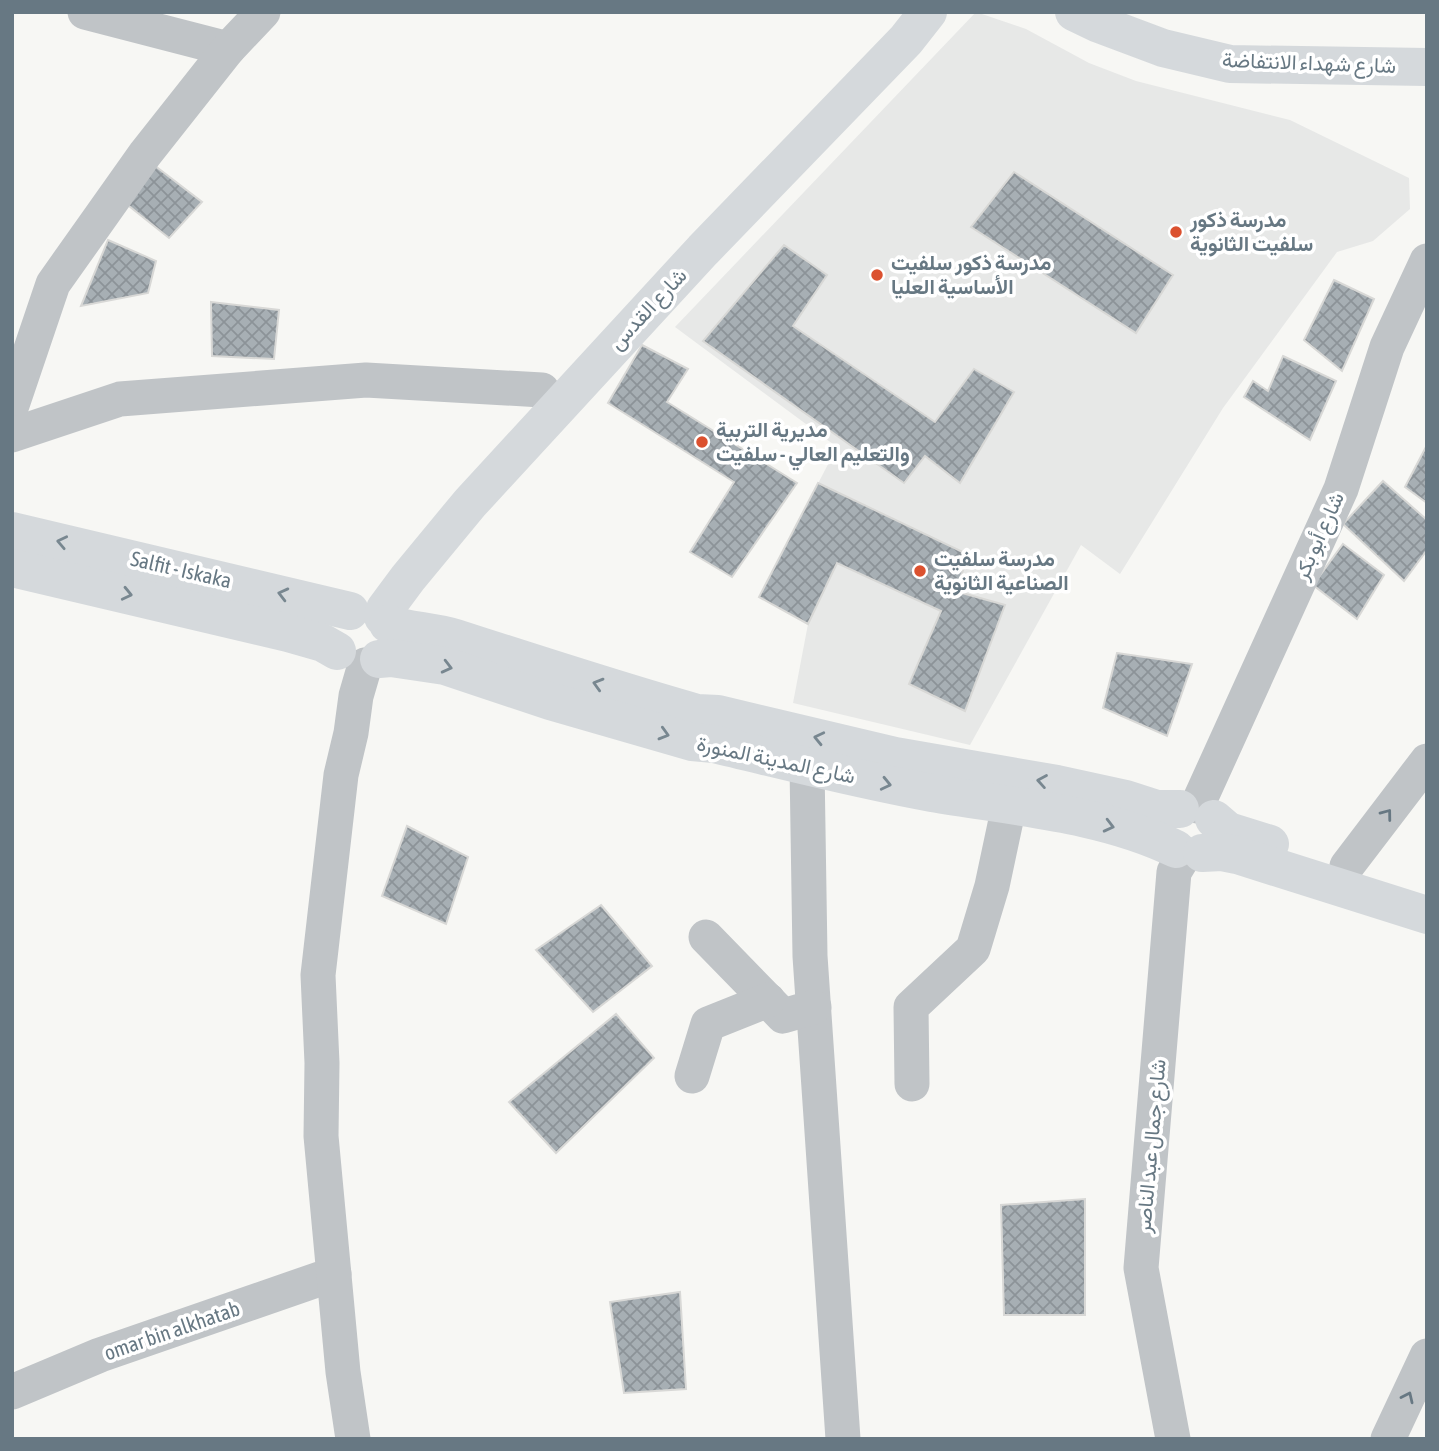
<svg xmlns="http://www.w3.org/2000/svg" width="1439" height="1451" viewBox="0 0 1439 1451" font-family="'Asap Condensed',Vazirmatn,sans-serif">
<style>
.built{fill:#e7e8e7}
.building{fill:url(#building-cross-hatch);stroke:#d8d8d6;stroke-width:2}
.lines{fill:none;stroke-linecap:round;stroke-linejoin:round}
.minor{stroke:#c0c4c7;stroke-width:35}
.major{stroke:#d5d9dc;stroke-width:38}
.oneway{stroke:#788790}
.oneway2{stroke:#677883}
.poi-dot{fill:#db512f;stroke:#fff;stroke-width:2.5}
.labels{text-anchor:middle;stroke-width:7;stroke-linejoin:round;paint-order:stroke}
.street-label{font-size:21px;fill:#677883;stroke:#fff}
.poi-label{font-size:21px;font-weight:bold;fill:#677883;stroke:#fff;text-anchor:start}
</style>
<defs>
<pattern id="building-cross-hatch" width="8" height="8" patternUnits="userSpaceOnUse" patternTransform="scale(1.75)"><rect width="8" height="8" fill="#a7afb4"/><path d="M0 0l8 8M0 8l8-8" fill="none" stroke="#8c9398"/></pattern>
</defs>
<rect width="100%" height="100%" fill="#f7f7f4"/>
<path class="built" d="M 976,12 L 1026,29 L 1089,63 L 1136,81 L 1290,120 L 1409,178 L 1410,209 L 1373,241 L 1337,252 L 1223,408 L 1120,574 L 1081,545 L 970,745 L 793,703 L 808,624 L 759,597 L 837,447 L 675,327 Z"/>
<g class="building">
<path d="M 150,162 L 202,202 L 169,238 L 124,202 Z"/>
<path d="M 1014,172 L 1173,275 L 1136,333 L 971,227 Z"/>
<path d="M 108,240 L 156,261 L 148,293 L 81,306 Z"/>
<path d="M 784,245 L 827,275 L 793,326 L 935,422 L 974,369 L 1014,392 L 960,483 L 925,456 L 904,483 L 703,341 Z"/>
<path d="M 1334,280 L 1374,299 L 1342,371 L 1304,340 Z"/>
<path d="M 211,302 L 279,310 L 274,359 L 212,356 Z"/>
<path d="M 642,345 L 688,369 L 667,402 L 797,483 L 732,577 L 690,552 L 734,482 L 608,403 Z"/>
<path d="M 1283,356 L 1336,381 L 1310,440 L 1244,397 L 1253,381 L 1268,391 Z"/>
<path d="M 1427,445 L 1427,503 L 1405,487 Z"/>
<path d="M 1383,481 L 1427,520 L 1427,550 L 1404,581 L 1343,524 Z"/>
<path d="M 818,483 L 969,555 L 955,591 L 1005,605 L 965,711 L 909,684 L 941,611 L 837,563 L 808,624 L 759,597 Z"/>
<path d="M 1343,544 L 1384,575 L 1357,619 L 1313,585 Z"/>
<path d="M 1117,653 L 1192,664 L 1167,736 L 1103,708 Z"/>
<path d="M 407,826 L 468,857 L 446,924 L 382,896 Z"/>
<path d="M 601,905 L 652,966 L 593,1012 L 536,950 Z"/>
<path d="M 616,1014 L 654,1058 L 556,1153 L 509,1102 Z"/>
<path d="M 1085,1199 L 1085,1315 L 1004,1315 L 1001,1205 Z"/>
<path d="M 680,1292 L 686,1389 L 624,1393 L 610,1302 Z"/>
</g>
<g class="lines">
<g class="minor">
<path d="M 85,12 L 228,49"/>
<path d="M 12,405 L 53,284 L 145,154 L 228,49 L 263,12"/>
<path d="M 12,435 L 120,399 L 366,380 L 542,390"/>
<path d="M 807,766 L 810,956 L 843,1439"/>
<path d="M 1197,806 L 1341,489 L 1387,347 L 1427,261"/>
<path d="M 1347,866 L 1427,761"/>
<path d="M 706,937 L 783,1016 L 814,1007"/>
<path d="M 692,1076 L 708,1024 L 768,1000"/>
<path d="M 912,1084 L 911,1007 L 973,949 L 992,886 L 1009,806"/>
<path d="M 12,1392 L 100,1355 L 334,1274"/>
<path d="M 353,1439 L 343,1372 L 321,1136 L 322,1063 L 318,975 L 341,775 L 351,733 L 356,696 L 365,665"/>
<path d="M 1173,1439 L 1141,1268 L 1174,872 L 1185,854"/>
<path d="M 1388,1439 L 1427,1356"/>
</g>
<g class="major">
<path d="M 1074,12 L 1099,24 L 1163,48 L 1230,64 L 1427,67"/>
<path d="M 12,531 L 350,611"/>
<path d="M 12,568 L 288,633 L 323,643 L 337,651"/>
<path d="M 383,617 L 385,609 L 408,578 L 470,503 L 703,250 L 906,40 L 928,12"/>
<path d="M 388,624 C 410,631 434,631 456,638 C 536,664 616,690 697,713 L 718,714 L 895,756 L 1057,784 L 1126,799 L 1157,809 L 1180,809"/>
<path d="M 379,659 L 391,658 L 445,666 L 550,701 L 692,742 L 714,744 C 786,761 859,780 932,793 C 1013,807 1102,813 1176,849"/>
<path d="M 1214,819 L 1228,831 L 1270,844"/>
<path d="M 1202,853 L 1222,852 L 1237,855 L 1427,915"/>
</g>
</g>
<defs><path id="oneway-chevron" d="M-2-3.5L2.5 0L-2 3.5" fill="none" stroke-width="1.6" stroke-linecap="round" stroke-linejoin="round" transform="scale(1.75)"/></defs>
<g class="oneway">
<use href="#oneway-chevron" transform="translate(62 542) rotate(-168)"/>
<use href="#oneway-chevron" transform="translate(127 594) rotate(13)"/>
<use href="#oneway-chevron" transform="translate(283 594) rotate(-166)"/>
<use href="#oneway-chevron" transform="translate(447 667) rotate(14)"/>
<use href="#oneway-chevron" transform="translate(598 684) rotate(-164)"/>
<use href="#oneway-chevron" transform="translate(664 734) rotate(16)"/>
<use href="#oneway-chevron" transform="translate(819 738) rotate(-167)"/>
<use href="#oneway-chevron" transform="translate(1042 781) rotate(-170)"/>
<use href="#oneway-chevron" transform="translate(886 784) rotate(13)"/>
<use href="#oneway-chevron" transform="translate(1109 826) rotate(14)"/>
</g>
<g class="oneway2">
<use href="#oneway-chevron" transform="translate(1387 814) rotate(-53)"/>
<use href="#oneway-chevron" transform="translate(1408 1397) rotate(-65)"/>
</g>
<g class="poi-dot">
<circle cx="1176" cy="232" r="7"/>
<circle cx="877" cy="275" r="7"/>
<circle cx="702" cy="442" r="7"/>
<circle cx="920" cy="571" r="7"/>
</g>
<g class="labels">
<g class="street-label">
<text transform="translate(1309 63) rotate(2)" y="7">شارع شهداء الانتفاضة</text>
<text transform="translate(648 309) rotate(-47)" y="7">شارع القدس</text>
<text transform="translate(1319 536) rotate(-66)" y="7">شارع أبو بكر</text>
<text transform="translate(181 570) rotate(13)" y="7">Salfit - Iskaka</text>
<text transform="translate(776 760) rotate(12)" y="7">شارع المدينة المنورة</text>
<text transform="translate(1151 1146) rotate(-85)" y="7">شارع جمال عبد الناصر</text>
<text transform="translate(172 1331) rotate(-19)" y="7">omar bin alkhatab</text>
</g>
<g class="poi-label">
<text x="1190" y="227">مدرسة ذكور<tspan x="1190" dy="24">سلفيت الثانوية</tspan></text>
<text x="891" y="270">مدرسة ذكور سلفيت<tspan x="891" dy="24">الأساسية العليا</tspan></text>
<text x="716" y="437">مديرية التربية<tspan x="716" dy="24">والتعليم العالي - سلفيت</tspan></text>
<text x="934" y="566">مدرسة سلفيت<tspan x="934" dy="24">الصناعية الثانوية</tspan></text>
</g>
</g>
<rect width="1439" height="1451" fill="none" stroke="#677883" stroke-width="28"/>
</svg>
